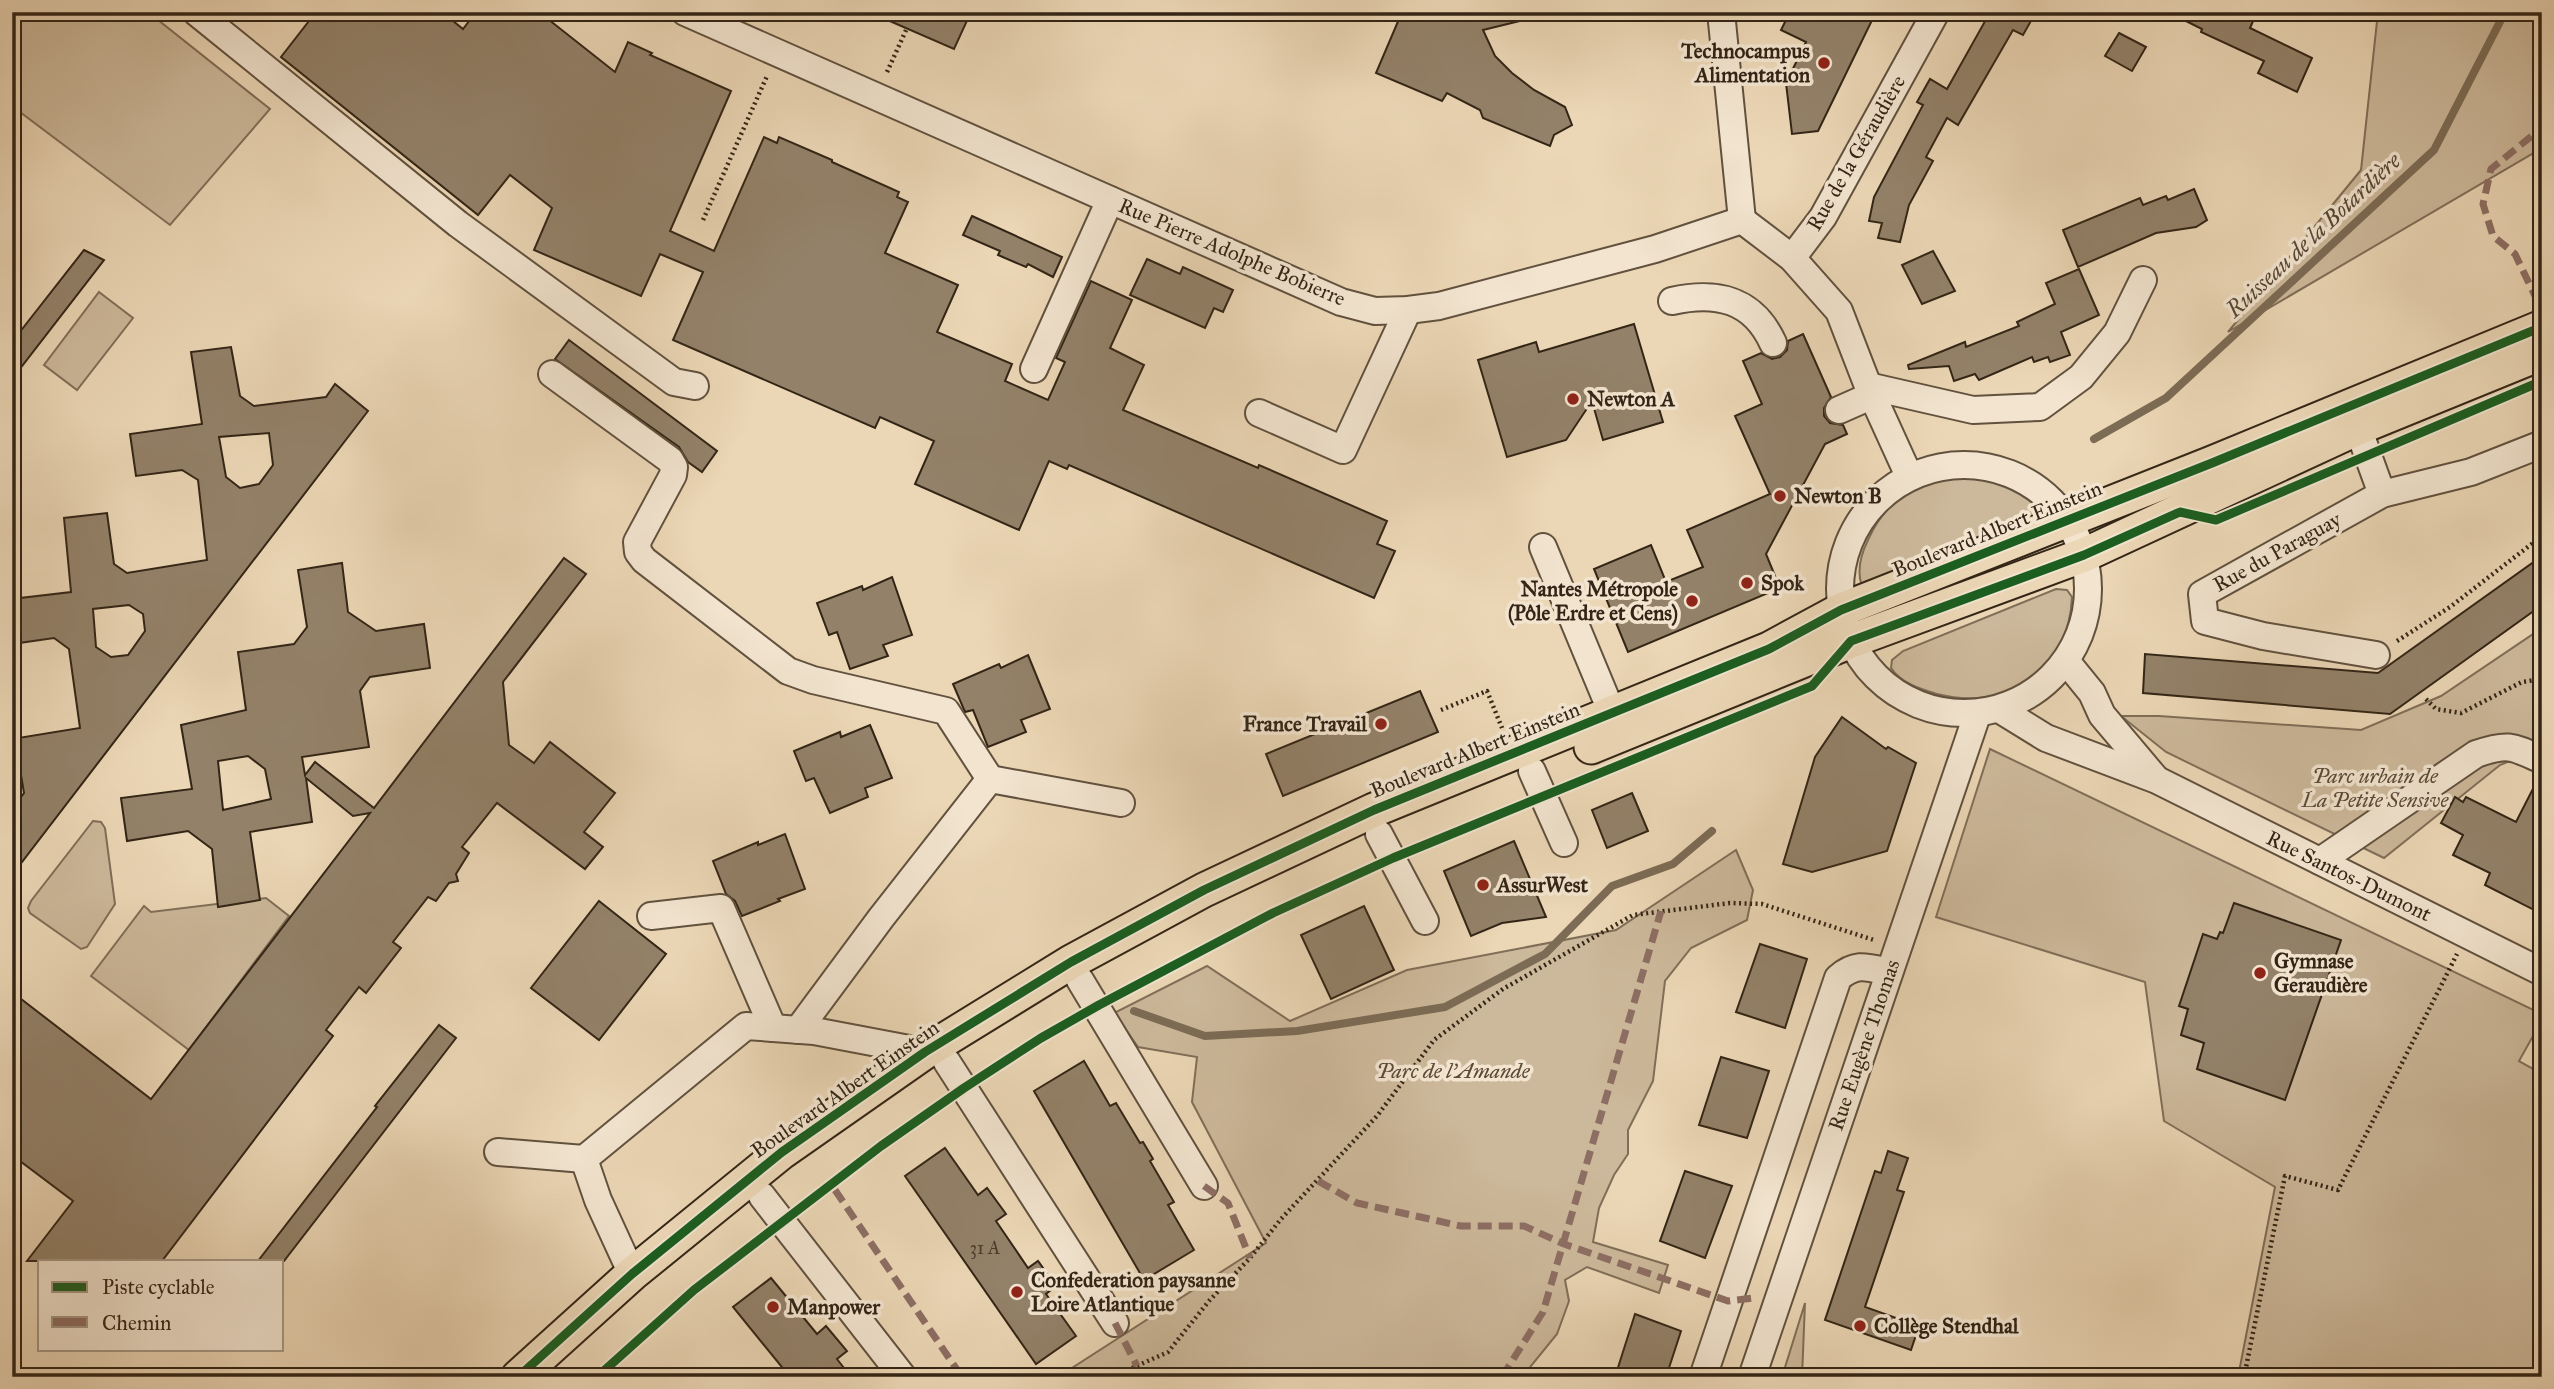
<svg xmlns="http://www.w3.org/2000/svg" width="2554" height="1389" viewBox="0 0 2554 1389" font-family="'IM FELL Great Primer',serif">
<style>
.green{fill:#ccb89a;stroke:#806e58;stroke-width:2}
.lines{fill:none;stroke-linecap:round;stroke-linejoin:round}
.stream{stroke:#7c6b55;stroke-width:8}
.building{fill:#938169;stroke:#332516;stroke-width:2;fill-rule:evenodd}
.minor-casing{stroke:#61513e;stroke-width:30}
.major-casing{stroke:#332516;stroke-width:37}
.path{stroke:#332516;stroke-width:4.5;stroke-dasharray:2 3.5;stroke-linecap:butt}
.minor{stroke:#f2e4cf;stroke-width:26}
.major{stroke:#ebd6b5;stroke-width:33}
.quiet{stroke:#8d6e63;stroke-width:7;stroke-dasharray:14 7;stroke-linecap:butt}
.cycleway-casing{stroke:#f2e4cf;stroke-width:13}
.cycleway{stroke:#1b5e20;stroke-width:9}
.poi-dot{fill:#8f2418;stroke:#f2e4cf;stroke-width:2.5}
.labels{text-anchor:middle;stroke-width:7;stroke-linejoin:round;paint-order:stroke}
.number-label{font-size:18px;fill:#4b3c2b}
.poi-label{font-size:21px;font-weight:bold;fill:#332516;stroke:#f2e4cf;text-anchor:start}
.street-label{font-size:21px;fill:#332516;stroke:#f2e4cf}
.park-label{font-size:21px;font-style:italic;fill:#594a37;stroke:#f2e4cf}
.water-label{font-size:23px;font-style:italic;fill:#574836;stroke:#f2e4cf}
</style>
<rect width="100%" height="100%" fill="#ebd6b5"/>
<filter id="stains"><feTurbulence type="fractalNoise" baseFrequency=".00286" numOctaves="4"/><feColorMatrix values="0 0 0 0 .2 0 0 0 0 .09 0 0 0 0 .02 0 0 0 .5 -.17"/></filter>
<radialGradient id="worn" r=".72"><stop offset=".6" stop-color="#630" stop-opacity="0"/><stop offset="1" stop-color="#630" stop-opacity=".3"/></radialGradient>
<g class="green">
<path d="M 12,12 L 148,12 L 270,109 L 170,225 L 12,106 Z"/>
<path d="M 2378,12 L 2542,12 L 2542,148 L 2228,332 L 2361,170 Z"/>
<path d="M 99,292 L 133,318 L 77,390 L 44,365 Z"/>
<path d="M 1966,471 C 1994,474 2019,484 2040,503 L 2041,512 L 2039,515 L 1864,585 L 1861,583 C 1857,568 1861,554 1868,540 C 1886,500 1921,473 1966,471 Z"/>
<path d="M 2056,589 L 2067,590 L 2072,597 C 2069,672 2007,712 1937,694 C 1920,689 1901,683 1891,668 L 1892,660 L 1903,651 Z"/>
<path d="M 2542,628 L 2542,748 L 2500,765 L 2384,858 L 2166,752 L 2121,716 L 2159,716 L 2361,730 L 2441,696 Z"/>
<path d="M 1990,749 L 2542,1014 L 2542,1020 L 2519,1061 L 2542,1074 L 2542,1377 L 2238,1377 L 2275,1187 L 2164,1121 L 2145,982 L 1936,917 Z"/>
<path d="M 93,821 L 101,822 L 105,828 L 115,904 L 87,947 L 81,949 L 30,913 L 28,908 L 31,901 Z"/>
<path d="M 1736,850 L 1753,890 L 1747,920 L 1691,948 L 1665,981 L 1653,1081 L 1628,1130 L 1628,1154 L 1614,1175 L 1599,1208 L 1593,1242 L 1668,1265 L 1659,1293 L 1587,1267 L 1565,1280 L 1569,1301 L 1557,1334 L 1522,1377 L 1058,1377 L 1266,1243 L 1192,1102 L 1197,1057 L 1138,1047 L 1114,1013 L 1207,966 L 1290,1021 L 1407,970 L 1616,930 Z"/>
<path d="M 266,898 L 289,916 L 189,1050 L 91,976 L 144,906 L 151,912 Z"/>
<path d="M 1805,1303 L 1802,1377 L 1782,1377 Z"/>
</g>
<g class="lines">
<g class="stream">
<path d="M 2094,439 L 2166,398 L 2434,150 L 2505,12"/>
<path d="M 1134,1011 L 1205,1036 L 1297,1031 L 1445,1007 L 1545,954 L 1612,886 L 1673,864 L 1712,831"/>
</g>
</g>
<g class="building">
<path d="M 316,12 L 442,12 L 463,29 L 476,12 L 539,12 L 615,72 L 628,42 L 652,53 L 650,55 L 731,91 L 670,231 L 714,251 L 764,137 L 777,143 L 779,137 L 832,160 L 832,162 L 899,192 L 897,197 L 908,202 L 885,253 L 958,285 L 937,332 L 1012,364 L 1005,381 L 1048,400 L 1065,362 L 1056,358 L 1091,281 L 1132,300 L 1110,348 L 1144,365 L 1123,410 L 1258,468 L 1259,465 L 1387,521 L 1377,544 L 1395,551 L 1374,598 L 1069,465 L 1067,469 L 1049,461 L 1019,530 L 915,484 L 934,441 L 880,417 L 875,428 L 673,340 L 703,272 L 660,254 L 641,296 L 534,250 L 552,208 L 510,175 L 478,215 L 281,57 Z"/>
<path d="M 869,12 L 971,12 L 954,49 Z"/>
<path d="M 1402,12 L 1523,12 L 1524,20 L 1483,30 L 1495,56 L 1512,73 L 1534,90 L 1565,107 L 1572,125 L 1554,135 L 1550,146 L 1483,118 L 1480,110 L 1447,93 L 1442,101 L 1376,73 Z"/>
<path d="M 1790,12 L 1876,12 L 1818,131 L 1792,134 L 1786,83 L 1806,42 L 1781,30 Z"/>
<path d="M 1981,12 L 2036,12 L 2023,35 L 2013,30 L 1958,125 L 1947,118 L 1926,157 L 1933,161 L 1909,205 L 1900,242 L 1878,238 L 1882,223 L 1869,221 L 1874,197 L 1923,105 L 1917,102 L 1930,79 L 1947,89 L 1988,16 Z"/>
<path d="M 2168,12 L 2238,12 L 2254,19 L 2250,28 L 2312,58 L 2297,92 L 2258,73 L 2264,61 L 2201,32 L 2202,29 Z"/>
<path d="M 2119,33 L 2146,47 L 2132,71 L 2105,56 Z"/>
<path d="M 2194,189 L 2207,220 L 2196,227 L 2156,233 L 2078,267 L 2063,230 L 2140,198 L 2143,205 L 2166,196 L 2168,200 Z"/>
<path d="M 972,216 L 1062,257 L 1053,277 L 1028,264 L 1026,267 L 998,255 L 1000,251 L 963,235 Z"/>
<path d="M 84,250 L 104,260 L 12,379 L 12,342 Z"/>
<path d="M 1933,251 L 1955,291 L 1922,304 L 1902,265 Z"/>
<path d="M 1147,259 L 1180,274 L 1183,267 L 1233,290 L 1223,312 L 1214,308 L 1205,328 L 1130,295 Z"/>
<path d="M 2079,269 L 2099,315 L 2061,332 L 2070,355 L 2050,362 L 2048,357 L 2034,362 L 2032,357 L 1979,380 L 1975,374 L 1954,381 L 1949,366 L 1909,369 L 1908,365 L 1965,342 L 1966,347 L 2019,326 L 2017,322 L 2055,304 L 2046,283 Z"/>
<path d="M 1634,324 L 1663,422 L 1603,440 L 1592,401 L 1566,440 L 1507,457 L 1478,360 L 1536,342 L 1539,352 Z"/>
<path d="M 1803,334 L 1831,397 L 1824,408 L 1824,416 L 1830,423 L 1843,425 L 1847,434 L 1825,444 L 1766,554 L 1780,588 L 1628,652 L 1594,569 L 1651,545 L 1666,582 L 1703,567 L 1687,530 L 1770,494 L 1735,416 L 1762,404 L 1743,361 L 1761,353 L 1772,359 L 1780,357 L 1787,350 L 1788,341 Z"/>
<path d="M 569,340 L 717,451 L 702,472 L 688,462 L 679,447 L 555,359 Z"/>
<path d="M 231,347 L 240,396 L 254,406 L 326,397 L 335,384 L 368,411 L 12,875 L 12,809 L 24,793 L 21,775 L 12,769 L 12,739 L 80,728 L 69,649 L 54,638 L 12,644 L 12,599 L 71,592 L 64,518 L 107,513 L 114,564 L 127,573 L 207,560 L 198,480 L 182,470 L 136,476 L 130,434 L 202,424 L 191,352 ZM 269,433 L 273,465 L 259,484 L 240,488 L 226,477 L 219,437 ZM 129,605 L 143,614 L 145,631 L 128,655 L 111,657 L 96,647 L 93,609 Z"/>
<path d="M 2542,556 L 2542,605 L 2390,714 L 2143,693 L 2145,654 L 2378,673 Z"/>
<path d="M 564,558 L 586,574 L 503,682 L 509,745 L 534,763 L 550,742 L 615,793 L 584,832 L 603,847 L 585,869 L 497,803 L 462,847 L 469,853 L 456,874 L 458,881 L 449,883 L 436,901 L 428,897 L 393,942 L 401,948 L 366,993 L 359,987 L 326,1030 L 333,1036 L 162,1261 L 27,1261 L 73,1201 L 12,1155 L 12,992 L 151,1099 L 370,813 L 353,816 L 306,778 L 312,822 L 250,832 L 260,900 L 218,907 L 212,849 L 188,831 L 127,841 L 121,798 L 192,789 L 181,725 L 246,710 L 238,652 L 294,644 L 307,627 L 298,570 L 342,563 L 348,612 L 376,631 L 424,624 L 430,668 L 370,677 L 360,691 L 369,747 L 302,757 L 305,775 L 315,762 L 374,808 ZM 248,756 L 265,769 L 271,799 L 223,810 L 218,761 Z"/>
<path d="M 892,577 L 912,635 L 883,645 L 888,656 L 850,669 L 837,632 L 829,635 L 817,603 L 862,586 L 863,590 Z"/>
<path d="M 1028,655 L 1050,709 L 1021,720 L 1026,732 L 988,747 L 973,710 L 965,712 L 953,684 L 999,664 L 1001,668 Z"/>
<path d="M 1420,691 L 1438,732 L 1283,796 L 1266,754 Z"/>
<path d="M 1842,717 L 1886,749 L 1888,747 L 1916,763 L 1887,851 L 1812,872 L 1783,864 L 1815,757 Z"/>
<path d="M 870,725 L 892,778 L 865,788 L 868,797 L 830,813 L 814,778 L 806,781 L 794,751 L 840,732 L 841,737 Z"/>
<path d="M 2540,775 L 2542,775 L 2542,914 L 2485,885 L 2490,873 L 2453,855 L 2463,835 L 2441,823 L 2455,797 L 2463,802 L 2466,797 L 2516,822 Z"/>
<path d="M 1632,793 L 1648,831 L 1607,848 L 1592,810 Z"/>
<path d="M 785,834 L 805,889 L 778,899 L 780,901 L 742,916 L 735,901 L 726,894 L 713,861 L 758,842 L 758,845 Z"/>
<path d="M 1514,841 L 1546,917 L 1502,923 L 1471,936 L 1444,871 Z"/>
<path d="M 599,901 L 666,954 L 599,1040 L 531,988 Z"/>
<path d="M 2234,903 L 2341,940 L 2285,1100 L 2197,1069 L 2204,1043 L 2181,1035 L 2188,1009 L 2179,1006 L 2203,934 L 2217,939 L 2220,932 L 2223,933 Z"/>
<path d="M 1364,906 L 1394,970 L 1331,999 L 1301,935 Z"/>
<path d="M 1760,944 L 1807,959 L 1785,1028 L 1736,1012 Z"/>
<path d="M 439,1025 L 456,1038 L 284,1261 L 258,1261 L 377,1107 L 375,1106 Z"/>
<path d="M 1721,1057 L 1769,1071 L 1747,1138 L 1699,1125 Z"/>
<path d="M 1084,1061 L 1110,1106 L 1116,1103 L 1140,1143 L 1143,1142 L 1153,1159 L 1150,1161 L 1174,1202 L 1168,1205 L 1194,1250 L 1144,1280 L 1034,1091 Z"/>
<path d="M 945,1148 L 978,1195 L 987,1188 L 1006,1214 L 996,1221 L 1028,1268 L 1038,1261 L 1056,1286 L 1046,1294 L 1076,1336 L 1036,1364 L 905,1176 Z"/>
<path d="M 1888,1151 L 1908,1158 L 1897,1190 L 1904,1192 L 1865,1307 L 1919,1326 L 1911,1350 L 1825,1320 L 1875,1171 L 1881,1173 Z"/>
<path d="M 1685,1171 L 1732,1186 L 1705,1258 L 1660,1241 Z"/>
<path d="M 771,1278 L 817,1334 L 826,1326 L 847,1351 L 837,1359 L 851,1377 L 790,1377 L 733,1307 Z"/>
<path d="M 1635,1314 L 1681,1331 L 1666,1377 L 1615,1377 Z"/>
</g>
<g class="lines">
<g class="minor-casing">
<g id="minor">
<path d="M 196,12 L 458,224 L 674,382 L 695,386"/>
<path d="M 685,12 L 1341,302 L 1375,311 L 1408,310 L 1439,306 L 1655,249 L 1742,220 L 1792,258 L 1839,311 L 1868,386 L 1909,476"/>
<path d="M 1721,12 L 1742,220"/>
<path d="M 1792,258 L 1823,217 L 1936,12"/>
<path d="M 1672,301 C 1716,291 1753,299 1773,343"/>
<path d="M 1034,369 L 1110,200"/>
<path d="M 552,374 L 670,460 L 674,467 L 673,475 L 637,542 L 638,552 L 644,560 L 788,671 L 813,680 L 946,711 L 990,779"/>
<path d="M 1868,386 L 1973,410 L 2040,407 L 2081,377 L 2117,333 L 2143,280"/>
<path d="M 1839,410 L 1873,395"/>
<path d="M 1259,413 L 1343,450 L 1408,310"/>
<path d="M 2358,428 L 2382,494"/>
<circle cx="1964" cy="589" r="124"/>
<path d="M 1543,547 L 1612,713"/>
<path d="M 2376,655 L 2263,636 L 2205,621 L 2202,594 L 2382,494 L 2471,472 L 2542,444"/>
<path d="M 2066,661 L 2092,693 L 2102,715 L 2156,779"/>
<path d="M 1999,709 L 2046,738 L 2157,780 L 2542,972"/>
<path d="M 1532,771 L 1564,843"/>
<path d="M 1379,834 L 1425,921"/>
<path d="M 2320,861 L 2476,754 C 2508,743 2512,746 2542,760"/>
<path d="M 651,916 L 721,908 L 773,1028"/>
<path d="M 1080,980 L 1204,1186"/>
<path d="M 798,1030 L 881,918 L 990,779 L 1121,803"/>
<path d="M 947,1062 L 1115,1323"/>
<path d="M 498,1152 L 584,1159"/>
<path d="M 762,1196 L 903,1377"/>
<path d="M 632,1274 L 598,1200 L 584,1159 L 746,1026 L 814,1031 L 925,1052"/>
<path d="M 1703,1377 L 1838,978 C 1856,962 1867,967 1889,972"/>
<path d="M 1752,1377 L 1977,715"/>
</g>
</g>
<g class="major-casing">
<g id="major">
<path d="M 1591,747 L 1851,641 L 2084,555 L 2358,428 L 2542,353"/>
<path d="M 518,1377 L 632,1274 L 782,1152 L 925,1052 L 1071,962 L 1204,890 L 1374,810 L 1769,649 L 1841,610 L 2212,463 L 2542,327"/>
</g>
</g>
<g class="path">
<path d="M 887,72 L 907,28"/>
<path d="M 703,220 L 767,76"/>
<path d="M 2397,641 L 2450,607 L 2542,536"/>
<path d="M 2426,699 L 2436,709 L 2461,713 L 2522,682 L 2542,679"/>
<path d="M 1441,710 L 1487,691 L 1502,728"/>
<path d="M 1112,1377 L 1168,1352 L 1209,1301 L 1250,1258 L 1281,1219 L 1377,1116 L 1434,1040 L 1503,989 L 1633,915 L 1730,903 L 1762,904 L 1874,940"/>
<path d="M 2244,1377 L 2285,1176 L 2338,1190 L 2457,954"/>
</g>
<use href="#minor" class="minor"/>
<use href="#major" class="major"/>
<g class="quiet">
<path d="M 2538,302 L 2515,254 L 2493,236 L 2483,204 L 2491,169 L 2533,135 L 2542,117"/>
<path d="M 1318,1181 L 1357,1203 L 1461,1226 L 1524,1226 L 1564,1244 L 1728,1301 L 1753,1298"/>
<path d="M 1204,1186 L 1228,1203 L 1250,1258"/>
<path d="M 835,1190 L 962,1377"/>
<path d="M 1115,1323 L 1137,1366"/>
<path d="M 1502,1377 L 1543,1312 L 1661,911"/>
</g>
<g class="cycleway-casing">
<g id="cycleway">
<path d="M 518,1377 L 632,1274 L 782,1152 L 925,1052 L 1071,962 L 1204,890 L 1374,810 L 1769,649 L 1841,610 L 2212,463 L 2542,327"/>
<path d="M 597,1377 L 694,1290 L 881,1146 L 964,1088 L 1041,1038 L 1099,1005 L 1273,913 L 1393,858 L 1812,686 L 1851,641 L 2084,555 L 2180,512 L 2216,520 L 2542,381"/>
</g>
</g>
<use href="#cycleway" class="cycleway"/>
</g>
<g class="poi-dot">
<circle cx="1824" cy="63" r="7"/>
<circle cx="1573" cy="399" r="7"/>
<circle cx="1780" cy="496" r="7"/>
<circle cx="1747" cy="583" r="7"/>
<circle cx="1692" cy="601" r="7"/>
<circle cx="1381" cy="724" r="7"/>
<circle cx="1483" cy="885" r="7"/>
<circle cx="2260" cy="973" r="7"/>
<circle cx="1017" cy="1292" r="7"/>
<circle cx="773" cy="1307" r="7"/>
<circle cx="1860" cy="1326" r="7"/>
</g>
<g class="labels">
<g class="number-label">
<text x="985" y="1254">31 A</text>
</g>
<g class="poi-label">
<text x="1810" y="58" text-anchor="end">Technocampus<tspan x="1810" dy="24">Alimentation</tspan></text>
<text x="1587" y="406">Newton A</text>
<text x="1794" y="503">Newton B</text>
<text x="1761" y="590">Spok</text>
<text x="1678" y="596" text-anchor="end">Nantes Métropole<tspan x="1678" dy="24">(Pôle Erdre et Cens)</tspan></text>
<text x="1367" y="731" text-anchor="end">France Travail</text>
<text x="1497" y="892">AssurWest</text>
<text x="2274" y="968">Gymnase<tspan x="2274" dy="24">Geraudière</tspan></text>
<text x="1031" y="1287">Confederation paysanne<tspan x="1031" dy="24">Loire Atlantique</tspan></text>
<text x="787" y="1314">Manpower</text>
<text x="1874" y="1333">Collège Stendhal</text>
</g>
<g class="street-label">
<text transform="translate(1856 153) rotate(-60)" y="7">Rue de la Géraudière</text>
<text transform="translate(1232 252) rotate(23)" y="7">Rue Pierre Adolphe Bobierre</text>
<text transform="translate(1997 529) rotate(-22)" y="7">Boulevard Albert Einstein</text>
<text transform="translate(2277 552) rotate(-29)" y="7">Rue du Paraguay</text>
<text transform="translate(1475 750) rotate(-22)" y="7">Boulevard Albert Einstein</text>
<text transform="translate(2349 876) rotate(26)" y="7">Rue Santos-Dumont</text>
<text transform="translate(1864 1045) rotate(-71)" y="7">Rue Eugène Thomas</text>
<text transform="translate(845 1089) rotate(-35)" y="7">Boulevard Albert Einstein</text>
</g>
<g class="park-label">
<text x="2375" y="783">Parc urbain de<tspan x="2375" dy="24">La Petite Sensive</tspan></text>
<text x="1453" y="1078">Parc de l'Amande</text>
</g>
<g class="water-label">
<text transform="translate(2313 235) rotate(-43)" y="8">Ruisseau de la Botardière</text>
</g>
</g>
<rect width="2554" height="1389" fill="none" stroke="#ebd6b5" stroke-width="42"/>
<rect x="14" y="14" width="2526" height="1361" fill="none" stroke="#332516" stroke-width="3.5"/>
<rect x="21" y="21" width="2512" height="1347" fill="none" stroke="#332516" stroke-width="2"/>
<rect x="38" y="1260" width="245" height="91" fill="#f2e4cf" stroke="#a69885" stroke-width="2"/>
<rect x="52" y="1282" width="35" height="10" fill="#1b5e20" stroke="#a69885" stroke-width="2"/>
<text x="102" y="1294" font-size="21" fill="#332516">Piste cyclable</text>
<rect x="52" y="1317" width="35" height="10" fill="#8d6e63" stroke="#a69885" stroke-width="2"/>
<text x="102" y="1330" font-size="21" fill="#332516">Chemin</text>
<rect width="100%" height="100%" filter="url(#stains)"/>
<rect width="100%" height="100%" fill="url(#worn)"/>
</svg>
